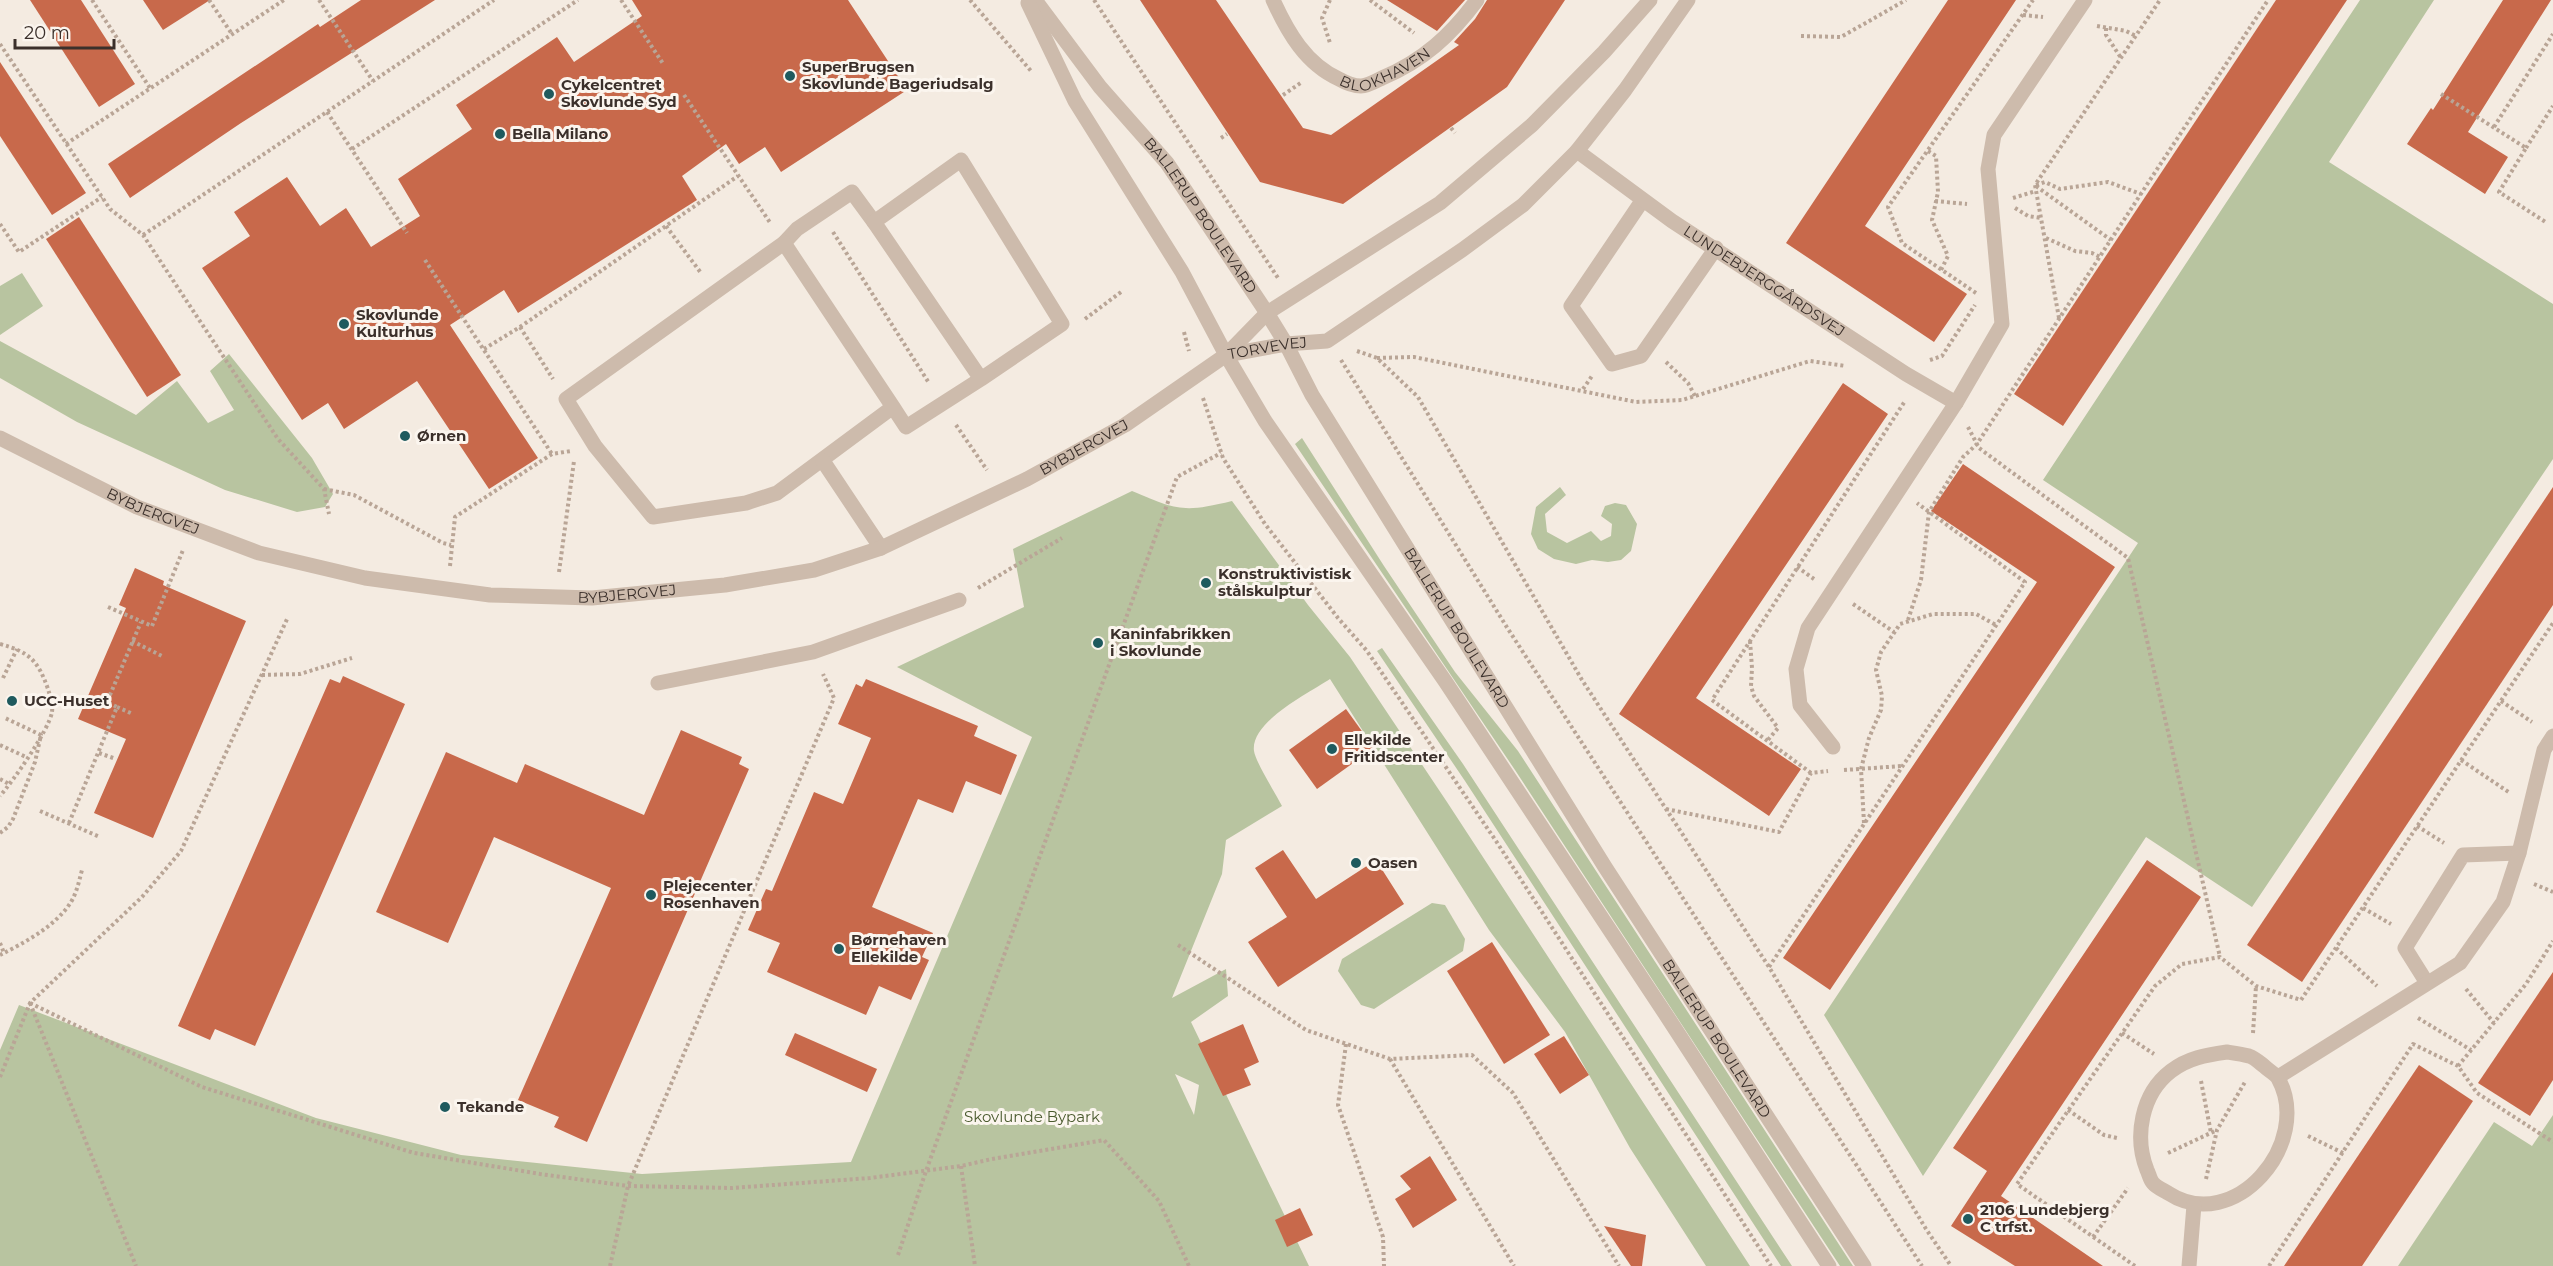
<svg xmlns="http://www.w3.org/2000/svg" width="2553" height="1266" viewBox="0 0 2553 1266" font-family="Montserrat,sans-serif">
<style>
.green{fill:#b8c4a0;fill-rule:evenodd}
.building{fill:#c8694b}
.lines{fill:none;stroke-linecap:round;stroke-linejoin:round}
.path{stroke:#b9a596;stroke-width:4;stroke-dasharray:3 3;stroke-linecap:butt}
.service{stroke:#cdbbac;stroke-width:15}
.minor{stroke:#cdbbac;stroke-width:15}
.tertiary{stroke:#cdbbac;stroke-width:15}
.poi-dot{fill:#1f5a5e;stroke:#fbf5ee;stroke-width:2}
.labels{text-anchor:middle;stroke-width:6;stroke-linejoin:round;paint-order:stroke}
.street-label{font-size:15px;fill:#3b302b;stroke:#fbf5ee}
.poi-label{font-size:15px;font-weight:bold;fill:#3b302b;stroke:#fbf5ee;text-anchor:start}
.park-label{font-size:15px;fill:#4a5a2e;stroke:#fbf5ee}
</style>
<rect width="100%" height="100%" fill="#f4ebe1"/>
<g class="green">
<path d="M 2360,0 L 2434,0 L 2329,162 L 2553,304 L 2553,459 L 2252,907 L 2146,837 L 1923,1176 L 1824,1015 L 2138,543 L 2043,480 Z"/>
<path d="M 22,273 L 43,306 L 0,335 L 0,286 Z"/>
<path d="M 0,341 L 136,415 L 177,381 L 208,423 L 234,410 L 210,371 L 229,354 L 312,458 L 333,494 L 325,507 L 297,512 L 225,490 L 77,422 L 0,378 Z"/>
<path d="M 1302,438 L 1384,566 L 1455,672 L 1518,751 L 1853,1266 L 1840,1266 L 1515,770 L 1295,444 Z"/>
<path d="M 1560,487 L 1566,495 L 1545,514 L 1547,532 L 1567,543 L 1591,531 L 1601,541 L 1611,536 L 1612,524 L 1601,516 L 1605,506 L 1615,503 L 1626,505 L 1637,524 L 1631,551 L 1621,560 L 1608,562 L 1592,560 L 1576,564 L 1554,559 L 1538,549 L 1531,534 L 1536,507 Z"/>
<path d="M 1132,491 C 1177,510 1183,513 1232,501 L 1308,605 L 1350,657 L 1447,802 L 1750,1266 L 1706,1266 L 1630,1148 L 1565,1032 L 1489,930 L 1330,679 C 1309,693 1250,722 1254,751 C 1256,763 1276,794 1282,806 L 1226,840 L 1222,874 L 1172,998 L 1226,969 L 1228,996 L 1191,1022 L 1309,1266 L 0,1266 L 0,1050 L 19,1005 L 316,1118 L 461,1155 L 642,1174 L 851,1162 L 1032,737 L 897,667 L 1024,607 L 1013,549 ZM 1175,1074 L 1199,1085 L 1194,1115 Z"/>
<path d="M 1382,648 L 1463,764 L 1792,1266 L 1781,1266 L 1465,781 L 1377,651 Z"/>
<path d="M 1432,903 L 1445,905 L 1465,939 L 1463,951 L 1374,1009 L 1361,1005 L 1338,971 L 1342,959 Z"/>
<path d="M 2553,1115 L 2553,1266 L 2398,1266 L 2494,1122 L 2532,1146 Z"/>
</g>
<g class="building">
<path d="M 30,0 L 81,0 L 135,84 L 99,107 Z"/>
<path d="M 143,0 L 210,0 L 163,30 Z"/>
<path d="M 361,0 L 435,0 L 241,123 L 130,198 L 108,164 L 318,24 L 320,27 Z"/>
<path d="M 632,0 L 848,0 L 907,90 L 781,172 L 765,147 L 739,164 L 726,144 L 682,176 L 697,200 L 518,313 L 504,290 L 450,325 L 538,458 L 489,489 L 417,381 L 344,429 L 328,403 L 302,420 L 202,268 L 250,236 L 234,212 L 287,177 L 320,226 L 346,208 L 371,247 L 420,216 L 398,179 L 472,129 L 456,105 L 557,37 L 574,62 L 642,16 Z"/>
<path d="M 1140,0 L 1216,0 L 1303,128 L 1331,135 L 1459,45 L 1454,42 L 1475,19 L 1487,0 L 1565,0 L 1507,87 L 1343,204 L 1260,182 Z"/>
<path d="M 1387,0 L 1465,0 L 1437,31 Z"/>
<path d="M 1948,0 L 2016,0 L 1865,226 L 1967,294 L 1934,342 L 1786,243 Z"/>
<path d="M 2276,0 L 2347,0 L 2063,426 L 2014,394 Z"/>
<path d="M 2503,0 L 2551,0 L 2468,132 L 2508,157 L 2485,194 L 2407,144 L 2431,108 L 2433,110 Z"/>
<path d="M 0,62 L 86,193 L 52,215 L 0,136 Z"/>
<path d="M 79,217 L 181,375 L 147,397 L 46,239 Z"/>
<path d="M 1843,383 L 1888,414 L 1696,698 L 1801,769 L 1769,816 L 1619,714 Z"/>
<path d="M 1963,464 L 2115,567 L 1830,990 L 1783,958 L 2037,582 L 1931,511 Z"/>
<path d="M 2553,487 L 2553,605 L 2302,982 L 2247,945 Z"/>
<path d="M 135,568 L 164,581 L 163,585 L 246,621 L 153,838 L 94,813 L 126,739 L 78,719 L 126,608 L 119,605 Z"/>
<path d="M 343,676 L 405,704 L 255,1046 L 215,1029 L 210,1040 L 178,1026 L 330,679 L 340,683 Z"/>
<path d="M 866,679 L 978,726 L 974,736 L 1017,755 L 1001,795 L 966,781 L 953,813 L 918,799 L 872,907 L 933,933 L 922,957 L 929,960 L 911,1000 L 879,986 L 866,1015 L 767,972 L 780,943 L 748,930 L 766,889 L 772,891 L 814,792 L 843,804 L 871,738 L 838,724 L 856,684 L 862,687 Z"/>
<path d="M 1346,709 L 1374,748 L 1317,789 L 1289,750 Z"/>
<path d="M 681,730 L 742,757 L 739,764 L 749,769 L 587,1142 L 554,1127 L 559,1117 L 518,1100 L 611,888 L 494,837 L 448,943 L 376,912 L 446,752 L 517,783 L 525,764 L 644,815 Z"/>
<path d="M 1283,850 L 1316,899 L 1376,860 L 1404,904 L 1278,987 L 1248,942 L 1287,917 L 1255,868 Z"/>
<path d="M 2147,860 L 2201,897 L 2001,1196 L 2103,1266 L 2015,1266 L 1951,1226 L 1987,1171 L 1953,1148 Z"/>
<path d="M 1492,942 L 1550,1035 L 1504,1064 L 1447,971 Z"/>
<path d="M 2553,972 L 2553,1080 L 2530,1116 L 2478,1083 Z"/>
<path d="M 1243,1024 L 1259,1062 L 1244,1069 L 1251,1085 L 1223,1096 L 1198,1044 Z"/>
<path d="M 795,1033 L 877,1069 L 867,1092 L 785,1055 Z"/>
<path d="M 1564,1036 L 1589,1075 L 1560,1094 L 1534,1054 Z"/>
<path d="M 2419,1065 L 2473,1101 L 2362,1266 L 2284,1266 Z"/>
<path d="M 1430,1156 L 1457,1200 L 1413,1228 L 1395,1199 L 1411,1189 L 1400,1176 Z"/>
<path d="M 1300,1208 L 1313,1235 L 1287,1247 L 1275,1220 Z"/>
<path d="M 1604,1226 L 1646,1235 L 1642,1266 L 1631,1266 Z"/>
</g>
<g class="lines">
<g class="path">
<path d="M 92,0 L 150,88"/>
<path d="M 209,0 L 232,34"/>
<path d="M 319,0 L 373,81"/>
<path d="M 621,0 L 664,65"/>
<path d="M 970,0 L 1031,71"/>
<path d="M 1094,0 L 1278,278"/>
<path d="M 1330,0 L 1322,18 L 1330,43"/>
<path d="M 1370,0 L 1414,33"/>
<path d="M 2023,15 L 2043,17"/>
<path d="M 2097,26 L 2126,31 L 2136,36"/>
<path d="M 2106,28 L 2106,35 L 2121,58"/>
<path d="M 1801,36 L 1841,37 L 1906,0"/>
<path d="M 0,44 L 110,209 L 143,235 L 278,439 L 324,489 L 329,514"/>
<path d="M 2441,94 L 2526,148 L 2499,192 L 2547,223"/>
<path d="M 684,95 L 771,224"/>
<path d="M 1283,95 L 1302,82"/>
<path d="M 327,112 L 407,233"/>
<path d="M 2494,127 L 2553,34"/>
<path d="M 1451,128 L 1455,133"/>
<path d="M 1221,138 L 1227,134"/>
<path d="M 66,144 L 284,0"/>
<path d="M 2526,148 L 2553,106"/>
<path d="M 352,149 L 578,0"/>
<path d="M 1928,151 L 1936,156 L 1938,192 L 1932,220 L 1948,256 L 1941,270"/>
<path d="M 2036,185 L 2045,182 L 2060,189 L 2108,182 L 2141,194"/>
<path d="M 2036,186 L 2111,240"/>
<path d="M 2013,198 L 2036,191"/>
<path d="M 1935,201 L 1967,204"/>
<path d="M 2015,208 L 2028,216 L 2041,218"/>
<path d="M 0,224 L 19,252 L 102,197"/>
<path d="M 666,226 L 701,273"/>
<path d="M 833,232 L 929,383"/>
<path d="M 143,235 L 494,0"/>
<path d="M 2046,238 L 2075,251 L 2092,253 L 2100,257"/>
<path d="M 425,260 L 552,454"/>
<path d="M 1976,293 L 1902,243 L 1888,207 L 2033,0"/>
<path d="M 2059,318 L 2035,185 L 2160,0"/>
<path d="M 1085,319 L 1121,292"/>
<path d="M 520,327 L 553,379"/>
<path d="M 1184,332 L 1189,351"/>
<path d="M 484,349 L 520,327 L 738,176"/>
<path d="M 1357,351 L 1377,358 L 1418,397 L 1582,680 L 1769,967 L 1926,1229 L 1951,1266"/>
<path d="M 1377,358 L 1414,357 L 1636,402 L 1682,400 L 1810,361 L 1846,366"/>
<path d="M 1341,360 L 1508,629 L 1922,1266"/>
<path d="M 1930,360 L 1942,356 L 1975,305"/>
<path d="M 1666,362 L 1688,383 L 1695,396"/>
<path d="M 1583,389 L 1592,376"/>
<path d="M 1203,398 L 1223,458 L 1265,524 L 1338,618 L 1367,651 L 1496,841 L 1771,1266"/>
<path d="M 956,425 L 987,470"/>
<path d="M 1968,427 L 1979,448 L 2128,558 L 2220,957"/>
<path d="M 324,489 L 354,495 L 443,543 L 451,545"/>
<path d="M 450,566 L 455,517 L 552,454 L 571,451"/>
<path d="M 1797,567 L 1814,579"/>
<path d="M 559,572 L 574,461"/>
<path d="M 978,588 L 1062,538"/>
<path d="M 1853,604 L 1894,632"/>
<path d="M 108,607 L 152,626 L 183,550"/>
<path d="M 1908,620 L 1921,580 L 1929,512 L 1963,457 L 1977,444 L 2268,0"/>
<path d="M 132,641 L 162,656"/>
<path d="M 1750,641 L 1752,668 L 1751,686 L 1754,696 L 1778,728 L 1767,741"/>
<path d="M 0,644 C 30,652 38,661 48,689 C 50,696 53,704 52,712 C 49,730 13,781 0,796"/>
<path d="M 262,675 L 300,674 L 352,658"/>
<path d="M 3,678 L 17,649"/>
<path d="M 2501,701 L 2532,722"/>
<path d="M 117,707 L 133,714"/>
<path d="M 0,745 L 26,757"/>
<path d="M 99,753 L 116,759"/>
<path d="M 2461,760 L 2510,793"/>
<path d="M 1844,770 L 1902,766"/>
<path d="M 1811,773 L 1712,700 L 1905,401"/>
<path d="M 0,779 L 9,784"/>
<path d="M 1666,809 L 1779,832 L 1811,773 L 1828,771"/>
<path d="M 40,811 L 100,837"/>
<path d="M 69,823 L 117,707 L 107,702 L 141,622"/>
<path d="M 1864,823 L 1861,769 L 1869,738 L 1881,710 L 1882,696 L 1876,670 L 1881,652 L 1900,624 L 1933,614 L 1976,614 L 1996,625"/>
<path d="M 2417,826 L 2444,843"/>
<path d="M 0,833 L 8,827 L 13,819 L 35,762 L 41,735 L 5,718"/>
<path d="M 2534,884 L 2553,892"/>
<path d="M 2363,908 L 2391,924"/>
<path d="M 0,943 L 4,953"/>
<path d="M 1178,945 L 1306,1030 L 1390,1059 L 1472,1055 L 1513,1093 L 1619,1266"/>
<path d="M 2336,948 L 2377,986"/>
<path d="M 0,955 C 24,943 56,926 71,902 C 77,892 79,881 82,870"/>
<path d="M 1769,967 L 2025,582 L 1917,503"/>
<path d="M 2466,989 L 2494,1023"/>
<path d="M 30,1003 L 202,1087 L 414,1153 L 540,1174 L 628,1186 L 732,1188 L 870,1178 L 961,1166 L 992,1159 L 1104,1140 L 1159,1201 L 1189,1266"/>
<path d="M 30,1003 L 136,1266"/>
<path d="M 2418,1018 L 2471,1050"/>
<path d="M 2122,1033 L 2154,1054"/>
<path d="M 2253,1033 L 2256,986"/>
<path d="M 1346,1044 L 1338,1105 L 1383,1237 L 1384,1266"/>
<path d="M 1390,1059 L 1514,1266"/>
<path d="M 2458,1066 L 2526,984 L 2553,941"/>
<path d="M 0,1077 L 30,1003 L 142,897 L 181,851 L 288,617"/>
<path d="M 2201,1081 L 2211,1133"/>
<path d="M 2068,1110 L 2104,1135 L 2117,1138"/>
<path d="M 2308,1136 L 2343,1153"/>
<path d="M 2168,1153 L 2217,1130"/>
<path d="M 961,1166 L 975,1266"/>
<path d="M 2206,1179 L 2217,1130 L 2245,1082"/>
<path d="M 2093,1237 L 2128,1188"/>
<path d="M 898,1255 L 926,1171 L 1177,477 L 1221,453"/>
<path d="M 610,1266 L 628,1186 L 834,698 L 823,674"/>
<path d="M 2135,1266 L 2017,1184 L 2155,986 L 2182,964 L 2220,957 L 2256,986 L 2301,1000 L 2553,623"/>
<path d="M 2269,1266 L 2413,1044 L 2458,1066 L 2477,1093 L 2553,1142"/>
</g>
<g class="service">
<path d="M 1642,201 L 1571,306 L 1612,364 L 1641,356 L 1716,248"/>
<path d="M 784,243 L 797,229 L 852,192 L 874,222"/>
<path d="M 893,407 L 777,493 L 746,503 L 653,517 L 595,446 L 566,399 L 784,243 L 893,407 L 906,427 L 981,379 L 874,222 L 961,160 L 1062,324 L 981,379"/>
<path d="M 823,461 L 881,548"/>
<path d="M 658,683 L 813,652 L 959,600"/>
</g>
<g class="minor">
<path id="s1" d="M 1273,0 C 1288,33 1306,64 1339,79 C 1346,83 1353,86 1361,86 C 1368,86 1376,81 1382,78 C 1423,61 1451,35 1477,0"/>
<path id="s2" d="M 1577,151 L 1672,221 L 1906,374 L 1956,403"/>
<path d="M 1833,747 L 1800,705 L 1796,669 L 1808,628 L 1956,403 L 2002,324 L 1988,169 L 1994,135 L 2085,0"/>
<path d="M 2427,983 L 2405,948 L 2463,855 L 2519,853"/>
<path d="M 2227,1052 C 2234,1053 2242,1054 2249,1056 C 2255,1058 2260,1063 2264,1066 C 2268,1070 2275,1074 2278,1078 C 2314,1143 2234,1236 2168,1193 C 2163,1190 2156,1187 2153,1183 C 2150,1180 2149,1174 2147,1170 C 2134,1137 2141,1094 2171,1071 C 2188,1058 2206,1055 2227,1052 Z"/>
<path d="M 2278,1077 L 2460,963 L 2503,902 L 2519,853 L 2544,750 L 2553,736"/>
<path d="M 2189,1266 L 2194,1205"/>
</g>
<g class="tertiary">
<path id="s3" d="M 1035,0 L 1100,87 L 1167,163 L 1267,313 L 1286,344 L 1312,395 L 1605,867 L 1864,1266"/>
<path d="M 1028,3 L 1075,101 L 1182,272 L 1226,355 L 1265,421 L 1445,681 L 1670,1021 L 1829,1266"/>
<path id="s4" d="M 1226,355 L 1286,344 L 1327,341 L 1462,250 L 1523,205 L 1577,151 L 1625,90 L 1688,0"/>
<path id="s5" d="M 0,438 L 137,507 L 259,553 L 365,578 L 490,595 L 592,598 L 725,585 L 814,570 L 881,548 L 1027,479 L 1125,425 L 1226,355 L 1267,313 L 1440,203 L 1532,125 L 1604,52 L 1650,0"/>
</g>
</g>
<g class="poi-dot">
<circle cx="790" cy="76" r="6"/>
<circle cx="549" cy="94" r="6"/>
<circle cx="500" cy="134" r="6"/>
<circle cx="344" cy="324" r="6"/>
<circle cx="405" cy="436" r="6"/>
<circle cx="1206" cy="583" r="6"/>
<circle cx="1098" cy="643" r="6"/>
<circle cx="12" cy="701" r="6"/>
<circle cx="1332" cy="749" r="6"/>
<circle cx="1356" cy="863" r="6"/>
<circle cx="651" cy="895" r="6"/>
<circle cx="839" cy="949" r="6"/>
<circle cx="445" cy="1107" r="6"/>
<circle cx="1968" cy="1219" r="6"/>
</g>
<g class="labels">
<g class="street-label">
<text dy="5" stroke="none"><textPath href="#s1" startOffset="156">BLOKHAVEN</textPath></text>
<text dy="5" stroke="none"><textPath href="#s3" startOffset="272">BALLERUP BOULEVARD</textPath></text>
<text dy="5" stroke="none"><textPath href="#s2" startOffset="228">LUNDEBJERGGÅRDSVEJ</textPath></text>
<text dy="5" stroke="none"><textPath href="#s4" startOffset="42">TORVEVEJ</textPath></text>
<text dy="5" stroke="none"><textPath href="#s5" startOffset="1142">BYBJERGVEJ</textPath></text>
<text dy="5" stroke="none"><textPath href="#s5" startOffset="170">BYBJERGVEJ</textPath></text>
<text dy="5" stroke="none"><textPath href="#s5" startOffset="656">BYBJERGVEJ</textPath></text>
<text dy="5" stroke="none"><textPath href="#s3" startOffset="758">BALLERUP BOULEVARD</textPath></text>
<text dy="5" stroke="none"><textPath href="#s3" startOffset="1244">BALLERUP BOULEVARD</textPath></text>
</g>
<g class="poi-label">
<text x="802" y="72">SuperBrugsen<tspan x="802" dy="17">Skovlunde Bageriudsalg</tspan></text>
<text x="561" y="90">Cykelcentret<tspan x="561" dy="17">Skovlunde Syd</tspan></text>
<text x="512" y="139">Bella Milano</text>
<text x="356" y="320">Skovlunde<tspan x="356" dy="17">Kulturhus</tspan></text>
<text x="417" y="441">Ørnen</text>
<text x="1218" y="579">Konstruktivistisk<tspan x="1218" dy="17">stålskulptur</tspan></text>
<text x="1110" y="639">Kaninfabrikken<tspan x="1110" dy="17">i Skovlunde</tspan></text>
<text x="24" y="706">UCC-Huset</text>
<text x="1344" y="745">Ellekilde<tspan x="1344" dy="17">Fritidscenter</tspan></text>
<text x="1368" y="868">Oasen</text>
<text x="663" y="891">Plejecenter<tspan x="663" dy="17">Rosenhaven</tspan></text>
<text x="851" y="945">Børnehaven<tspan x="851" dy="17">Ellekilde</tspan></text>
<text x="457" y="1112">Tekande</text>
<text x="1980" y="1215">2106 Lundebjerg<tspan x="1980" dy="17">C trfst.</tspan></text>
</g>
<g class="park-label">
<text x="1032" y="1122">Skovlunde Bypark</text>
</g>
</g>
<path d="M15 39v9h99v-9" fill="none" stroke="#3b302b" stroke-width="3"/>
<text x="24" y="39" font-size="18" fill="#3b302b" stroke="#fbf5ee" stroke-width="4.5" paint-order="stroke">20 m</text>
</svg>
